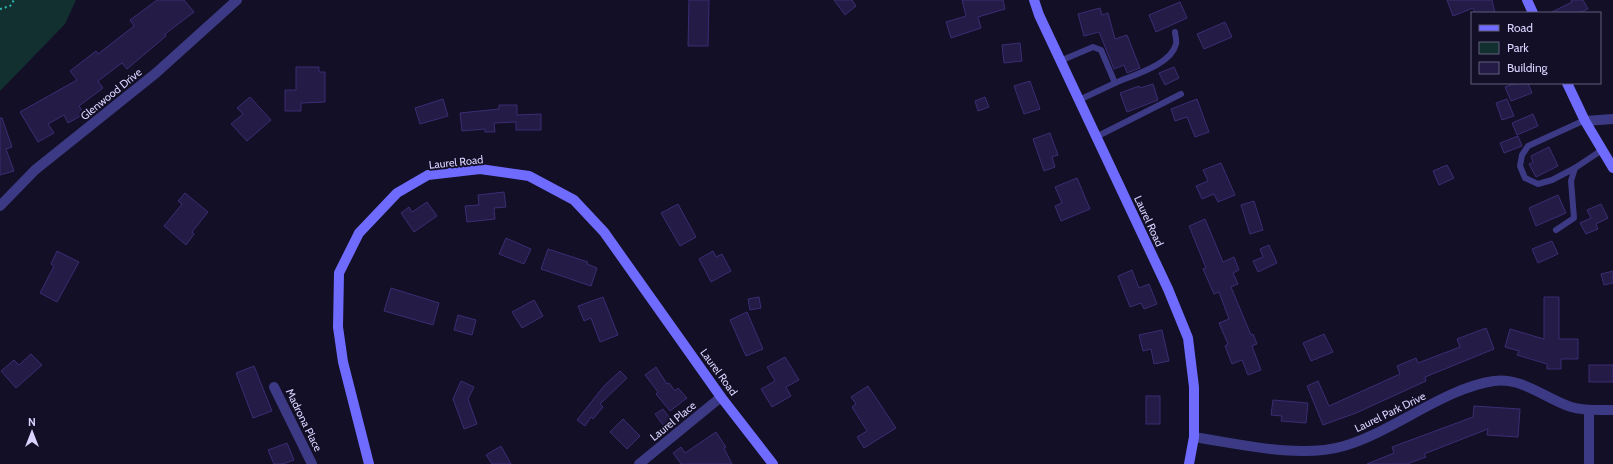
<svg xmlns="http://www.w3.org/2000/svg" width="1613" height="464" viewBox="0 0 1613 464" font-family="Cabin,sans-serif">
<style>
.green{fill:#12302f}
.building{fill:#241b47;stroke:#3b2d73}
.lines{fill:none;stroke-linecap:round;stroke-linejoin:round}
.path{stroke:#2fb8b0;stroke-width:2;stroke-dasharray:2 3;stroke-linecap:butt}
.lane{stroke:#3d3a85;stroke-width:6}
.street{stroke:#3d3a85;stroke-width:10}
.secondary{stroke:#6f6bff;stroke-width:10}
.labels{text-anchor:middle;stroke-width:4;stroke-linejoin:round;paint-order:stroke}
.street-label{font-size:11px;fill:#d9d4ff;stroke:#130f26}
</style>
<rect width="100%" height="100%" fill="#130f26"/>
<path class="green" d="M 0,0 L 76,0 L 65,24 L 0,91 Z"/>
<g class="building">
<path d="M 157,0 L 184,0 L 194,12 L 165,34 L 166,36 L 127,69 L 122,63 L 98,81 L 103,88 L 79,106 L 84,114 L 68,123 L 64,115 L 48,124 L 54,133 L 38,142 L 20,112 L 77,80 L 70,71 L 96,51 L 98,54 L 134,26 L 130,20 Z"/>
<path d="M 689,0 L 709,0 L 708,46 L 688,46 Z"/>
<path d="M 834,0 L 852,0 L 856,6 L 845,15 Z"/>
<path d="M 962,0 L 1003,0 L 1005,9 L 978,17 L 981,28 L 951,38 L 946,22 L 966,16 Z"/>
<path d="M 1447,0 L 1492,0 L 1495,13 L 1475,13 L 1473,8 L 1453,16 Z"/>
<path d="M 1571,0 L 1583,0 L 1588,9 L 1579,13 L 1550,13 L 1572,2 Z"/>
<path d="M 1180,2 L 1187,18 L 1156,32 L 1149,15 Z"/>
<path d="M 1100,8 L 1102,15 L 1108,13 L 1115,39 L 1127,35 L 1140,68 L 1127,73 L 1124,65 L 1114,69 L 1099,32 L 1084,36 L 1078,14 Z"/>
<path d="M 1225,22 L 1232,37 L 1204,49 L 1197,34 Z"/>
<path d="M 1020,43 L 1022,61 L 1004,63 L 1002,45 Z"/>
<path d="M 296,67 L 319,67 L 319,72 L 325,72 L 325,102 L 301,103 L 301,111 L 285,111 L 285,90 L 296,90 Z"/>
<path d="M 1174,67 L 1179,78 L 1165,85 L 1159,73 Z"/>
<path d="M 1030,81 L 1040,109 L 1024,114 L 1014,86 Z"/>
<path d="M 1516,83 L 1528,83 L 1532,93 L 1511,101 L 1505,87 Z"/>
<path d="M 1153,84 L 1158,100 L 1127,112 L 1120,93 L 1139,86 L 1140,88 Z"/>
<path d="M 250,97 L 271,120 L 247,141 L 231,124 L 243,114 L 237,108 Z"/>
<path d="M 985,97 L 989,107 L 978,111 L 975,101 Z"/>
<path d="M 443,99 L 448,116 L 420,124 L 415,108 Z"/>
<path d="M 1197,99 L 1209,132 L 1195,137 L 1187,117 L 1175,121 L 1171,109 Z"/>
<path d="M 1507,99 L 1514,116 L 1502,120 L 1496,103 Z"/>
<path d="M 499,105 L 517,105 L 517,115 L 541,114 L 541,130 L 516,130 L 516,122 L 494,123 L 495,132 L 485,132 L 485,129 L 462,131 L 460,113 L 499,109 Z"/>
<path d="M 1533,114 L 1538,126 L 1517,135 L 1512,123 Z"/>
<path d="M 0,118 L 2,118 L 12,147 L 6,149 L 14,171 L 0,175 Z"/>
<path d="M 1050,133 L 1058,155 L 1052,157 L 1055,167 L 1044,171 L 1033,139 Z"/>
<path d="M 1518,136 L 1522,146 L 1504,153 L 1500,143 Z"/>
<path d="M 1549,147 L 1558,166 L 1536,177 L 1529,164 L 1533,162 L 1531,156 Z"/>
<path d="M 1221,163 L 1235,195 L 1218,202 L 1214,194 L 1202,199 L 1196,186 L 1208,181 L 1203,170 Z"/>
<path d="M 1447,165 L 1454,178 L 1439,185 L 1433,171 Z"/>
<path d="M 1077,178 L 1090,209 L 1061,221 L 1055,206 L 1062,203 L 1055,187 Z"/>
<path d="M 504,192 L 506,207 L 494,208 L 495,219 L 467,222 L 465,206 L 479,205 L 478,195 Z"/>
<path d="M 185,193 L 208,212 L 192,232 L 194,234 L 186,245 L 164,226 L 182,204 L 178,201 Z"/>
<path d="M 1558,195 L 1566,213 L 1536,226 L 1529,208 Z"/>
<path d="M 1254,201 L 1263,230 L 1250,234 L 1241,205 Z"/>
<path d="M 427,202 L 437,216 L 414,232 L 401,213 L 409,207 L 412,212 Z"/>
<path d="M 678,204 L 696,237 L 680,246 L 661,213 Z"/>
<path d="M 1601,204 L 1608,218 L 1596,224 L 1598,229 L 1586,234 L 1580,223 L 1591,218 L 1587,210 Z"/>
<path d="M 1205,219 L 1223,262 L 1234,257 L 1239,270 L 1233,273 L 1238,284 L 1231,287 L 1251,335 L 1253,334 L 1257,344 L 1252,346 L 1261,370 L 1248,375 L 1242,360 L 1232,364 L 1225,346 L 1228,344 L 1219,323 L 1229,319 L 1219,292 L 1214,294 L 1203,269 L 1206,268 L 1189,226 Z"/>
<path d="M 506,238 L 531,249 L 524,264 L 499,254 Z"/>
<path d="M 1552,241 L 1558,254 L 1538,263 L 1532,249 Z"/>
<path d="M 1269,245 L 1277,263 L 1258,272 L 1253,261 L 1263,257 L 1260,249 Z"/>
<path d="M 548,249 L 588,262 L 587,264 L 597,268 L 591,286 L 541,269 Z"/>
<path d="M 57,251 L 79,262 L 57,302 L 40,293 L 54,266 L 51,264 Z"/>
<path d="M 713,251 L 716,257 L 722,254 L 731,271 L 711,282 L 699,259 Z"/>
<path d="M 1132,270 L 1139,288 L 1149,284 L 1157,304 L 1144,309 L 1141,303 L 1130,307 L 1118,276 Z"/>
<path d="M 1613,271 L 1613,283 L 1604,285 L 1601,274 Z"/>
<path d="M 391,288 L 439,303 L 433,325 L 384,311 Z"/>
<path d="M 603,297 L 618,335 L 600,342 L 591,318 L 584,321 L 578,306 Z"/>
<path d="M 759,297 L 761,308 L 750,310 L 748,299 Z"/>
<path d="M 1544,297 L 1559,297 L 1559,339 L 1578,339 L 1578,359 L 1561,359 L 1561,369 L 1547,369 L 1547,364 L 1517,355 L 1519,351 L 1505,347 L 1510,329 L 1544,339 Z"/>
<path d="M 534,300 L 543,316 L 522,328 L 512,312 Z"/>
<path d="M 747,312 L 763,349 L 746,356 L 730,320 Z"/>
<path d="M 458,315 L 476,320 L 472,335 L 454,330 Z"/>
<path d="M 1486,328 L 1494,349 L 1425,377 L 1426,381 L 1356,413 L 1323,425 L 1307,386 L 1318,381 L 1329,406 L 1400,374 L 1397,366 L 1416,358 L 1418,363 L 1460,347 L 1457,339 Z"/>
<path d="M 1162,330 L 1169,361 L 1154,364 L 1151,349 L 1143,351 L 1139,335 Z"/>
<path d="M 1324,334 L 1333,352 L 1311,361 L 1303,343 Z"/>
<path d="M 31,354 L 42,365 L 16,388 L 1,371 L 14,360 L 19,365 Z"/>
<path d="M 785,357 L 799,380 L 786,387 L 791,396 L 772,407 L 761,389 L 775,381 L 767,367 Z"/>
<rect x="1589" y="365" width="24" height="17"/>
<path d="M 254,366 L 272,411 L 253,418 L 236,373 Z"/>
<path d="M 656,367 L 667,384 L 669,383 L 675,391 L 678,388 L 687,398 L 670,411 L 656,394 L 658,392 L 645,375 Z"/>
<path d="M 620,371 L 627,378 L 600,404 L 603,407 L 593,419 L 591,417 L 585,426 L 577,420 L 604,386 Z"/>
<path d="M 461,381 L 474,387 L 468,399 L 477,424 L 464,429 L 453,399 Z"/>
<path d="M 868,386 L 896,428 L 864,448 L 857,437 L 867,431 L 852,407 L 856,404 L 851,397 Z"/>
<rect x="1146" y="396" width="14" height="28"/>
<path d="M 1273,400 L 1308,403 L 1306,423 L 1281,421 L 1282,416 L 1271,415 Z"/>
<path d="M 1474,406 L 1520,409 L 1518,437 L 1487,435 L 1488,429 L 1424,454 L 1426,457 L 1407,464 L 1367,464 L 1394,453 L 1392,447 L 1473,417 Z"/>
<path d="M 663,409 L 671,420 L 663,425 L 655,414 Z"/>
<path d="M 623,419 L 640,436 L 627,449 L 610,432 Z"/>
<path d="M 716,432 L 726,447 L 724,448 L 732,464 L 681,464 L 673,453 L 681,447 L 685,453 Z"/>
<path d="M 287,443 L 294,460 L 283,464 L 274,464 L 268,450 Z"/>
<path d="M 501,446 L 511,464 L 492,464 L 486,455 Z"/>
</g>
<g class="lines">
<path class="path" d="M 0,9 L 10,6 L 14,0"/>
<g class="lane">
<path d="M 1060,61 L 1093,47 L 1101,50 L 1115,83 L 1079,100"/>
<path d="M 1115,83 C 1133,75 1171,65 1176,44 C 1177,41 1175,35 1175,32"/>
<path d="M 1096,137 L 1181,94"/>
<path d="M 1575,168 L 1552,180 L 1538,184 L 1525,178 L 1520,166 L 1522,155 L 1528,146 L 1585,120"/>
<path d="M 1556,230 L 1574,218 L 1571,181 L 1575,168 L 1602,150"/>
</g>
<g class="street">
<path d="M 1585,121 L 1613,119"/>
<path d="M 0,206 L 35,170 L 156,73 L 237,0"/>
<path d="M 274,387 L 312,464"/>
<path d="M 1589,410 L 1589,464"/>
<path d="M 1194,437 C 1240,444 1300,459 1344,446 C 1393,432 1444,388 1494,381 C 1522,377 1546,399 1571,407 C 1585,411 1599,410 1613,410"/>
<path d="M 639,464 L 721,397"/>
</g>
<g class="secondary">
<path d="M 1034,0 L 1039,15 L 1168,289 L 1188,338 L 1194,387 L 1194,437 L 1189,464"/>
<path d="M 1527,0 L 1533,13"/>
<path d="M 1567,83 L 1585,121 L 1613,168"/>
<path d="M 369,464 L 343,362 L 338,327 L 339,273 L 359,233 L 397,193 L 428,175 L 480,169 L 529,176 L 574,200 L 604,232 L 721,397 L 773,464"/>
</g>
</g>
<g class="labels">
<g class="street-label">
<text transform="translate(111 94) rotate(-39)" y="4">Glenwood Drive</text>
<text transform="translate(456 162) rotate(-6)" y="4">Laurel Road</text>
<text transform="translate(1149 221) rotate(65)" y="4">Laurel Road</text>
<text transform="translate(719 372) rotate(54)" y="4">Laurel Road</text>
<text transform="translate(1390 412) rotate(-26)" y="4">Laurel Park Drive</text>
<text transform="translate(304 420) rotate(64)" y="4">Madrona Place</text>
<text transform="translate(673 421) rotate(-39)" y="4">Laurel Place</text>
</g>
</g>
<rect x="1471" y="12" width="130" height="72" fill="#130f26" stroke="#625e7d"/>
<rect x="1479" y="25" width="20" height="6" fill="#6f6bff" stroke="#625e7d"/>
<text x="1507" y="32" font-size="12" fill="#d9d4ff">Road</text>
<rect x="1479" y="42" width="20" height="12" fill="#12302f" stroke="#625e7d"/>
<text x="1507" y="52" font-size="12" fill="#d9d4ff">Park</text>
<rect x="1479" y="62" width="20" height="12" fill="#241b47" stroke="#625e7d"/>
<text x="1507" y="72" font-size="12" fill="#d9d4ff">Building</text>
<g transform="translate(32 432)" stroke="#130f26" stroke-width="3" paint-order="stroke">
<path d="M0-3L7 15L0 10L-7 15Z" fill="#d9d4ff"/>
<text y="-6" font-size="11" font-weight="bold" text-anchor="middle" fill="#d9d4ff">N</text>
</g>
</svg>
